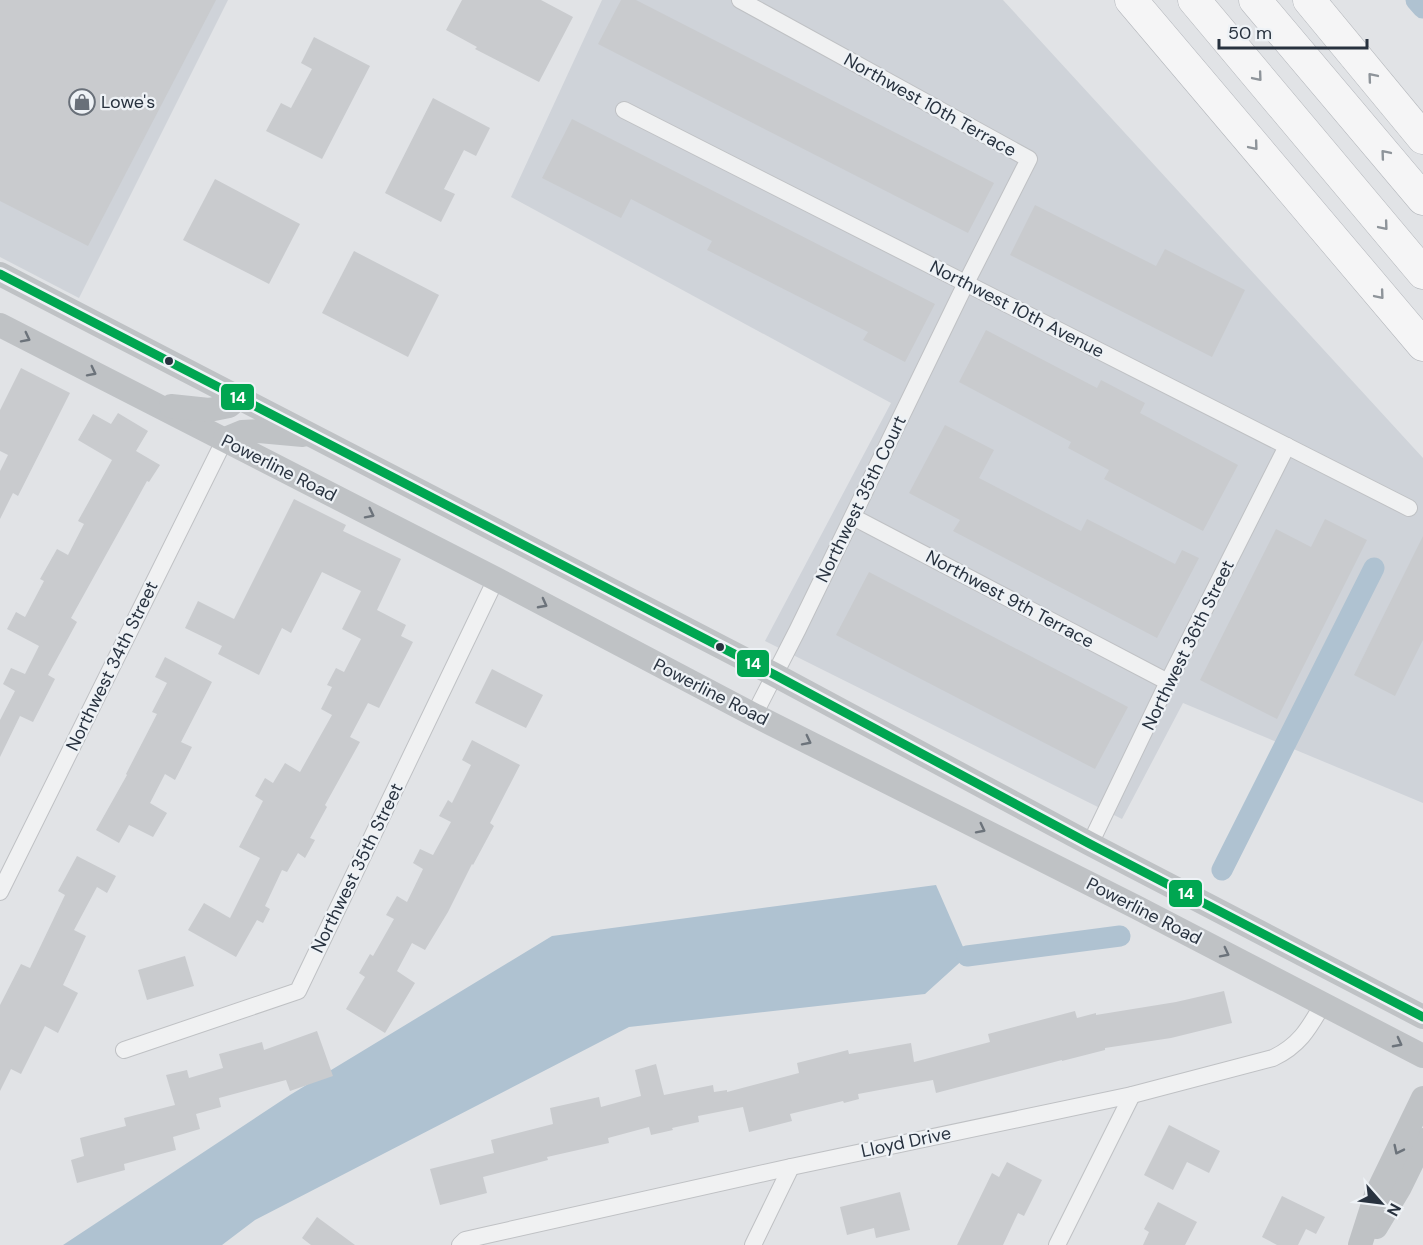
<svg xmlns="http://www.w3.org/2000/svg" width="1423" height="1245" viewBox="0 0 1423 1245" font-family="'DM Sans',sans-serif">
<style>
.built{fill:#cfd3d9}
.water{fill:#afc2d1}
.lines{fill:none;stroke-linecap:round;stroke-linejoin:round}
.canal{stroke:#afc2d1;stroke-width:21}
.building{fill:#c9cbce}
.street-casing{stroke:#bfc1c4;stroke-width:18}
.highway-casing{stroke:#b3b6bb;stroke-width:33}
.street{stroke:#f0f1f2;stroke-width:16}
.secondary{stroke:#bfc2c5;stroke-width:24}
.highway{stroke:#f5f5f6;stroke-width:32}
.bus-1-casing{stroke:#eef2f6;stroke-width:14}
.bus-1{stroke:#00a651;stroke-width:9}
.oneway{stroke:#8e949a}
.oneway2{stroke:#6c737b}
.bus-dot{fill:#28323f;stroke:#eef2f6;stroke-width:2}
.labels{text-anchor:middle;stroke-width:4.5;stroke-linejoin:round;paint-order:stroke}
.poi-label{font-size:18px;fill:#28323f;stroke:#eef2f6;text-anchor:start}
.street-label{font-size:18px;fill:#28323f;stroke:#eef2f6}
.line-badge{stroke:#eef2f6;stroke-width:2}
.badge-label{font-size:16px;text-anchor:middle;font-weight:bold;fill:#fff}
</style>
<rect width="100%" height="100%" fill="#e1e3e6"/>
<g class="built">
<path d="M 0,0 L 228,0 L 79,298 L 0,257 Z"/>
<path d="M 602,0 L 1003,0 L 1423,458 L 1423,803 L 1183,703 L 1122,819 L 765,641 L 891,403 L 511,197 Z"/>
</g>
<path class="water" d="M 936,885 L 967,956 L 925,994 L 629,1027 L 255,1220 L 222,1245 L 63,1245 L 290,1095 L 552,936 Z"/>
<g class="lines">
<g class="canal">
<path d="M 1416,0 L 1423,8"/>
<path d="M 1222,870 L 1374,568"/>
<path d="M 967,956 L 1120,936"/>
</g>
</g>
<g class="building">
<path d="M 0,0 L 216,0 L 88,246 L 0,201 Z"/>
<path d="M 462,0 L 541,0 L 573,17 L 539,82 L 475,49 L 477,47 L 446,30 Z"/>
<path d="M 621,0 L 636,0 L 994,183 L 968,233 L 598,44 Z"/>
<path d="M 314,37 L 370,66 L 322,159 L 266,131 L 281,103 L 291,108 L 312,69 L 301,63 Z"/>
<path d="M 433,98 L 490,128 L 476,156 L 464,150 L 444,189 L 455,194 L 441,222 L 385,193 Z"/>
<path d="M 572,119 L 935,304 L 905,362 L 863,340 L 868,332 L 707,250 L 712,241 L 631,199 L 621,218 L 542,178 Z"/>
<path d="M 215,179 L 300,224 L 269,284 L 183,240 Z"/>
<path d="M 1035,205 L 1156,266 L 1165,249 L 1245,290 L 1212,357 L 1010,255 Z"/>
<path d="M 354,251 L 439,295 L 408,357 L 322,313 Z"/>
<path d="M 986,330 L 1097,388 L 1101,380 L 1145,403 L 1140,413 L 1238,465 L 1203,531 L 1104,479 L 1109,470 L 1068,448 L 1071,442 L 959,382 Z"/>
<path d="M 21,368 L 70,393 L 18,496 L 13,493 L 0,519 L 0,471 L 8,455 L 0,451 L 0,410 Z"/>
<path d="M 118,413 L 148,431 L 136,451 L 160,465 L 149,482 L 147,481 L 71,618 L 77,622 L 48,675 L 55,679 L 33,722 L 20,716 L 0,757 L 0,720 L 15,691 L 3,684 L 11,668 L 25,674 L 39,646 L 7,629 L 16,612 L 25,617 L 44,581 L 40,579 L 57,549 L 68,555 L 84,524 L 78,521 L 112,460 L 78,440 L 93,414 L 111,424 Z"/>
<path d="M 945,425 L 994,450 L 979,478 L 1081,531 L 1087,519 L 1175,564 L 1182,550 L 1199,558 L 1157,638 L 953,531 L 960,520 L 909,493 Z"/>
<path d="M 294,499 L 346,525 L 343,531 L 401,559 L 377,610 L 406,625 L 401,636 L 413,642 L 379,708 L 368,703 L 350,737 L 360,742 L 325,805 L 327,807 L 310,838 L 315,840 L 305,858 L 298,853 L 287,872 L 282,870 L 265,906 L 270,909 L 263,923 L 257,920 L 236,957 L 188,930 L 204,903 L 230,918 L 260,858 L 239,847 L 263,801 L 255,796 L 265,778 L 273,783 L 285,763 L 300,772 L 332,715 L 321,709 L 332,687 L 327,685 L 336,668 L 344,672 L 361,639 L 342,629 L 361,591 L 322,572 L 291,633 L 282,628 L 259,675 L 218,654 L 222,646 L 185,628 L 198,601 L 234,619 Z"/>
<path d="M 1325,519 L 1367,540 L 1277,719 L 1200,680 L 1276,529 L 1311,547 Z"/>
<path d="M 1423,536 L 1423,640 L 1395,696 L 1354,675 Z"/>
<path d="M 869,572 L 1128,707 L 1095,769 L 836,635 Z"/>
<path d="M 165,657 L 212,682 L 181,742 L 192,747 L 175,780 L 165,774 L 150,803 L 167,813 L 153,837 L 129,825 L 119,843 L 96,830 L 127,775 L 126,774 L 157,714 L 152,712 L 167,683 L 155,677 Z"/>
<path d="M 492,669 L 543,695 L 526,728 L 475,703 Z"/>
<path d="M 472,740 L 520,765 L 490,823 L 494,826 L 473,865 L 472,864 L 448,912 L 425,950 L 412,943 L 397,971 L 415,983 L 385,1033 L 346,1009 L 365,977 L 359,973 L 370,954 L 373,956 L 394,919 L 386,915 L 397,896 L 407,902 L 423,869 L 413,863 L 420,849 L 433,855 L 451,822 L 439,816 L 448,800 L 452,803 L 471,765 L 462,760 Z"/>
<path d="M 77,856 L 116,876 L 107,893 L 97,887 L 74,930 L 86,936 L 63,985 L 78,993 L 58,1033 L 45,1026 L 21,1074 L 11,1069 L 0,1091 L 0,1005 L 21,964 L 30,968 L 65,895 L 58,891 Z"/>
<path d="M 185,956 L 194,986 L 147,1000 L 138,970 Z"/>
<path d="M 1224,991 L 1232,1023 L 1171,1038 L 1105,1048 L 1105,1050 L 1062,1061 L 1062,1060 L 936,1093 L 933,1080 L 858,1094 L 859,1099 L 844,1103 L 843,1101 L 790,1114 L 792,1121 L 749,1132 L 743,1107 L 698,1116 L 699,1122 L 672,1128 L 673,1130 L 651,1135 L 649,1127 L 608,1138 L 609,1143 L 547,1157 L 548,1160 L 483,1177 L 487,1193 L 440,1205 L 430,1169 L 494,1153 L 491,1140 L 553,1124 L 550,1108 L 599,1097 L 601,1107 L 641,1096 L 635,1070 L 656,1064 L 664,1095 L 713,1085 L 714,1092 L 727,1090 L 727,1092 L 799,1073 L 797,1063 L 848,1050 L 849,1054 L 911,1043 L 914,1062 L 990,1042 L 988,1034 L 1075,1011 L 1077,1018 L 1096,1013 L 1096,1015 L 1176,1002 Z"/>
<path d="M 317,1031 L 333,1076 L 290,1091 L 286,1080 L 219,1098 L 221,1107 L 196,1114 L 200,1129 L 173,1137 L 176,1150 L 124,1164 L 125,1170 L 77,1183 L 71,1160 L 84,1156 L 80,1138 L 126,1126 L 124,1118 L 175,1105 L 166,1075 L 187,1070 L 189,1078 L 223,1068 L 219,1054 L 262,1042 L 264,1050 Z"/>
<path d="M 1169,1125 L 1220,1151 L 1209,1173 L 1187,1162 L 1173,1190 L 1144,1175 Z"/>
<path d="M 1007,1162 L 1042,1180 L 1024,1216 L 1018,1213 L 1003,1245 L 957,1245 L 992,1173 L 999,1177 Z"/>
<path d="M 900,1192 L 910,1230 L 876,1238 L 874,1228 L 847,1235 L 840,1207 Z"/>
<path d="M 1282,1196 L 1325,1217 L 1316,1234 L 1306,1229 L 1298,1245 L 1277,1245 L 1262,1237 Z"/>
<path d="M 1158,1202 L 1197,1222 L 1185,1245 L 1143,1245 L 1149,1232 L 1144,1229 Z"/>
<path d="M 317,1217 L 355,1245 L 311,1245 L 302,1238 Z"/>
</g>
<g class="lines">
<g class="street-casing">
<g id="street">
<path d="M 740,0 L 1029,159 L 966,283 L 798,629 L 754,715"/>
<path d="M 624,110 L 1409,508"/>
<path d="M 853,517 L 1168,682"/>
<path d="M 1090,844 L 1168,682 L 1287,446"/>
<path d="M 0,892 L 225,439"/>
<path d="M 124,1050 L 298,991 L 496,579"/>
<path d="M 460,1245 L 465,1240 L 487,1235 L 791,1167 L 1132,1095 L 1273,1058 C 1300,1045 1309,1028 1323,1004"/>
<path d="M 753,1245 L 791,1167"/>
<path d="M 1057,1245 L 1132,1095"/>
</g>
</g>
<g class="highway-casing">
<g id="highway">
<path d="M 1131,0 L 1423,345"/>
<path d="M 1194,0 L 1423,273"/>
<path d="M 1255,0 L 1423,199"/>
<path d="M 1309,0 L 1423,138"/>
</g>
</g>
<use href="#street" class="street"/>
<g class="secondary">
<path d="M 0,274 L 775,675 L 1090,844 L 1423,1017"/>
<path d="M 0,325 L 496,579 L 754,715 L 1136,907 L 1423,1056"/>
<path d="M 171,406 L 209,410 L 229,406 L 240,397"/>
<path d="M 225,439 L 242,432 L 259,431 L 303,435"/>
<path d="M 1376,1227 L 1400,1187 L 1423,1140"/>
<path d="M 1360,1245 L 1376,1195 L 1423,1098"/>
</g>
<use href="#highway" class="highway"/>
<g class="bus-1-casing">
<path id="bus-1" d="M 0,274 L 775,675 L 1090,844 L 1423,1017"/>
</g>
<use href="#bus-1" class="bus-1"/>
</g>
<defs><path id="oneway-chevron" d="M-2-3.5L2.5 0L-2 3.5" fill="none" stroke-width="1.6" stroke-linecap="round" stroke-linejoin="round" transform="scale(1.5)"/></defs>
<g class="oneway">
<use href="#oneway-chevron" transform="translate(1258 77) rotate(50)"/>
<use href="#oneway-chevron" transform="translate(1372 77) rotate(-130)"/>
<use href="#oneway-chevron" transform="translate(1254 146) rotate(50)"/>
<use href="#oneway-chevron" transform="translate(1385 154) rotate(-130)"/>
<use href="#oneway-chevron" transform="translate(1384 226) rotate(50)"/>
<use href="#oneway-chevron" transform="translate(1380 295) rotate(50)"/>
</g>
<g class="oneway2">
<use href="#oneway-chevron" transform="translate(26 338) rotate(27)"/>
<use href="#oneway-chevron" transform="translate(92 372) rotate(27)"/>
<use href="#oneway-chevron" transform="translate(370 514) rotate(27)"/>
<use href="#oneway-chevron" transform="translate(543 604) rotate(28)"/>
<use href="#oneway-chevron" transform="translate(807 741) rotate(27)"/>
<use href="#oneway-chevron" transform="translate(981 829) rotate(27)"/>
<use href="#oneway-chevron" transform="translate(1225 953) rotate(27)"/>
<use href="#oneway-chevron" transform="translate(1398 1043) rotate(28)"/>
<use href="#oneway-chevron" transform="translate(1398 1150) rotate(116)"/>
</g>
<defs>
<g id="shop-ring" transform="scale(1.35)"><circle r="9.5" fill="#eef2f6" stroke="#697079" stroke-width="1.5"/><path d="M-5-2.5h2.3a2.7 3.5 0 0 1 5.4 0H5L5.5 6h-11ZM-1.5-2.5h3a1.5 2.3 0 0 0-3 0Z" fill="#697079"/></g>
</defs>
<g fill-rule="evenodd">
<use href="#shop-ring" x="82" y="102"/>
</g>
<g class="bus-dot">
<circle cx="169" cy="361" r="5"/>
<circle cx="720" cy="647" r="5"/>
</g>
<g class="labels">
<g class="poi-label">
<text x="101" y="108">Lowe's</text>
</g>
<g class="street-label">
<text transform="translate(930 105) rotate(29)" y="6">Northwest 10th Terrace</text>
<text transform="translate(1017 309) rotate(27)" y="6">Northwest 10th Avenue</text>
<text transform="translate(279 468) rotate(27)" y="6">Powerline Road</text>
<text transform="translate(861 499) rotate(-64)" y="6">Northwest 35th Court</text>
<text transform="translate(1010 599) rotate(28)" y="6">Northwest 9th Terrace</text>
<text transform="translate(1188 645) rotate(-64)" y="6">Northwest 36th Street</text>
<text transform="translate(112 666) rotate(-64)" y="6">Northwest 34th Street</text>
<text transform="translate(711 692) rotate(27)" y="6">Powerline Road</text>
<text transform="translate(357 868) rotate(-64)" y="6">Northwest 35th Street</text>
<text transform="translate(1144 911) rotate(27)" y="6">Powerline Road</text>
<text transform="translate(906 1142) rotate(-12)" y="6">Lloyd Drive</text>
</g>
</g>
<g class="line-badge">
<rect x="220" y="383" width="35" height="28" rx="6" fill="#00a651"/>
<rect x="736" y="649" width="34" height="29" rx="6" fill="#00a651"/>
<rect x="1168" y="879" width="35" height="29" rx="6" fill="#00a651"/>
</g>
<g class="badge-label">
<text x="238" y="403">14</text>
<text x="753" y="669">14</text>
<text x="1186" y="899">14</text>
</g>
<g transform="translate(1381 1203) rotate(118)" stroke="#eef2f6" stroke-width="4.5" paint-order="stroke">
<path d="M0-4.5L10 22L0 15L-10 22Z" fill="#28323f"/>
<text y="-9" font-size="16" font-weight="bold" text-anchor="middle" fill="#28323f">N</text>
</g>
<path d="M1219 39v9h148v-9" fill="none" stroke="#28323f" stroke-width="3"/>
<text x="1228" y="39" font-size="18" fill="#28323f" stroke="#eef2f6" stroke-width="4.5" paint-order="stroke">50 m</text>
</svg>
